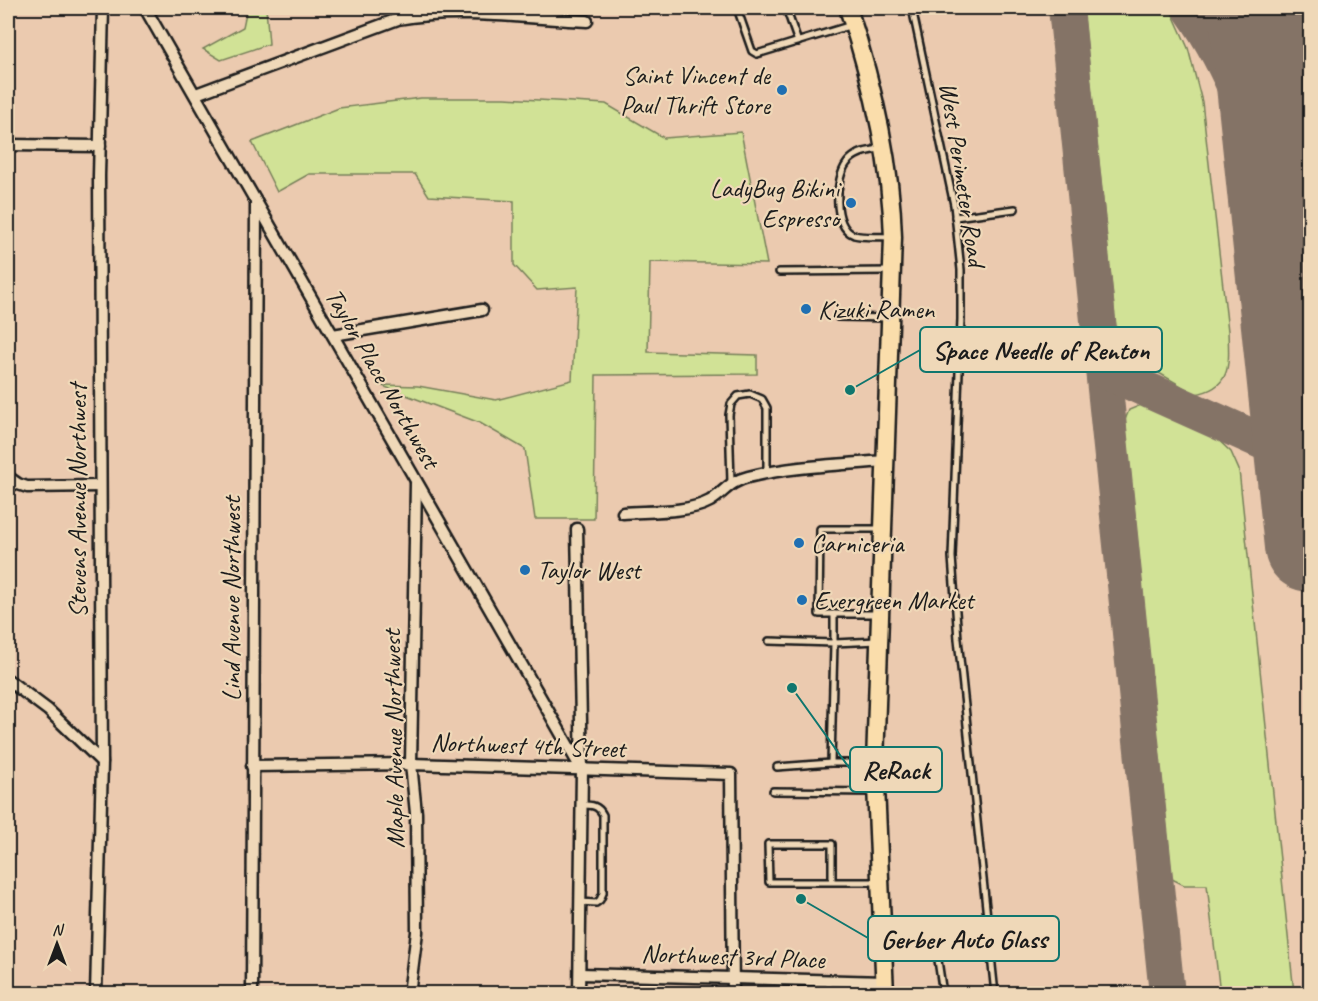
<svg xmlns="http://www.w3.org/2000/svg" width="1318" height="1001" viewBox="0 0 1318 1001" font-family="Caveat,sans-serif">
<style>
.green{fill:#d1e296;stroke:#767f59;stroke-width:1.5}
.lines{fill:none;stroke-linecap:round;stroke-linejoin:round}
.taxiway{stroke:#847366;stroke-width:36}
.runway{stroke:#847366;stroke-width:92}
.lane-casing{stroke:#1c1c1c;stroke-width:10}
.street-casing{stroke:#1c1c1c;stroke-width:15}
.primary-casing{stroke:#1c1c1c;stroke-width:21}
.lane{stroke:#efd8b8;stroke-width:5}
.street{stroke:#efd8b8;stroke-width:10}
.primary{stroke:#faddab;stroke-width:16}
.poi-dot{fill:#1f6fb2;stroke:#efd8b8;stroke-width:2}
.labels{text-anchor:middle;stroke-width:4.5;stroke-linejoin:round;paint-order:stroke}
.poi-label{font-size:26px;fill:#1c1c1c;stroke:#efd8b8;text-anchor:start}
.street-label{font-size:26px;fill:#1c1c1c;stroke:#efd8b8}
.leader{fill:none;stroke:#0f766e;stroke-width:2}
.callout-dot{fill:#0f766e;stroke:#efd8b8;stroke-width:2}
.callout{fill:#efd8b8;stroke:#0f766e;stroke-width:2}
.callout-label{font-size:27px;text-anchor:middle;font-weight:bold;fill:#1c1c1c}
</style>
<rect width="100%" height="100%" fill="#ebcaaf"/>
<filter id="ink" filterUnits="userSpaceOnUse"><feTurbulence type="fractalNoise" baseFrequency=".0167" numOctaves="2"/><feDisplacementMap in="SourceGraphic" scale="12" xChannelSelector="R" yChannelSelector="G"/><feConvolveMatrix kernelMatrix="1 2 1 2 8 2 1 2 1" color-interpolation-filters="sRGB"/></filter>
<g filter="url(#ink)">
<g class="green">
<path d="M 247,8 L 266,8 L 269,44 L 221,60 L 203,49 L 243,27 Z"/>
<path d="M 1083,8 L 1170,8 L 1188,48 L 1202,102 L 1228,331 C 1229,362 1233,388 1195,394 L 1121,351 L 1117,338 Z"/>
<path d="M 421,98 L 505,98 L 606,104 L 664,138 L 741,132 L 767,264 L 650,262 L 648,352 L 757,355 L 757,374 L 596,375 L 594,519 L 535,519 L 525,449 L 480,423 L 380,385 L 418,386 L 496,400 L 572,380 L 577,287 L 537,290 L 514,265 L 514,201 L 429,196 L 415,174 L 309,174 L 277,192 L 252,142 L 339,108 Z"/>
<path d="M 1141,405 L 1213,435 L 1231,452 L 1239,470 L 1294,993 L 1220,993 L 1207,885 L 1184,885 L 1172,879 L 1125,420 L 1129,410 Z"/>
</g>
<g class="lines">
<g class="taxiway">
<path d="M 1066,8 L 1167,994"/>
<path d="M 1190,8 C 1234,69 1257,138 1275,211"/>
<path d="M 1276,177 C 1277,119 1288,62 1309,8"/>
<path d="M 1103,370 L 1310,463"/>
</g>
<path class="runway" d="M 1254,8 L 1310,546"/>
<g class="lane-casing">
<g id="lane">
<path d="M 737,8 L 752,51 L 757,54 L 852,25"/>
<path d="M 786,8 L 798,42"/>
<path d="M 912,8 L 954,205 L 961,270 L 961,319 L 952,557 L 958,639 L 995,994"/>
<path d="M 880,149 C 868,151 855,152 847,163 C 835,178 832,227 854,235 C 865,238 880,236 892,237"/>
<path d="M 955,217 L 1015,209"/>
<path d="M 779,272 L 891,271"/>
<path d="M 838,317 L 889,318"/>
<path d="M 731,483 L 729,415 L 731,404 L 738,396 L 750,394 L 762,399 L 767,408 L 767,473"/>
<path d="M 834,614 L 834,643 L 878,641"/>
<path d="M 876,614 L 819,614 L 820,529 L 881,529"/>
<path d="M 769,641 L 834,643 L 831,763 L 873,763"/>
<path d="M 777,767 L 831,763"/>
<path d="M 773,791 L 874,792"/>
<path d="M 832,882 L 832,844 L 768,844 L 769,882 L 878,882"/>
<path d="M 580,902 L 596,903 L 600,900 L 603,893 L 603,815 C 598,805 592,805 581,805"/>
<path d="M 884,941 L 935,940 L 943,994"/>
<path d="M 829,994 L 829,981"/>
</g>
</g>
<g class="street-casing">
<g id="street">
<path d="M 145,8 L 582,770"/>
<path d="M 196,94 L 398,19 C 457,8 526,18 587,21"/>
<path d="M 8,145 L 100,146"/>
<path d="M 333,335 L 482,310"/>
<path d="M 8,477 L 18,484 L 27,487 L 99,486"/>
<path d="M 623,513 C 648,511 688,513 710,501 C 725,492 728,482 748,477 C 792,466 840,465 885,461"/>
<path d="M 577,529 L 582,770 L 579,994"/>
<path d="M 8,680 L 48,710 L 102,762"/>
<path d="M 252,766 L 411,764 L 731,774 L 733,994"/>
<path d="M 580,974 L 885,982"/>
<path d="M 96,994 L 102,762 L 99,176 L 103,8"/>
<path d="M 252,994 L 256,205"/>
<path d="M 409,994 L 417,932 L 416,813 L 411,764 L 416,483"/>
</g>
</g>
<g class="primary-casing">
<path id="primary" d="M 848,8 C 872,81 891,159 893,237 L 875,763 L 885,994"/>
</g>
<use href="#lane" class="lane"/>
<use href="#street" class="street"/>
<use href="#primary" class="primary"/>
</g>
</g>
<g class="poi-dot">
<circle cx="782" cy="90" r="6"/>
<circle cx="851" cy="203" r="6"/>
<circle cx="806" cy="309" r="6"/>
<circle cx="799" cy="543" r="6"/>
<circle cx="525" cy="570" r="6"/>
<circle cx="802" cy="600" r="6"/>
</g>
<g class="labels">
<g class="poi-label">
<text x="770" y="84" text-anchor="end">Saint Vincent de<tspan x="770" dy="30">Paul Thrift Store</tspan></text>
<text x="839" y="197" text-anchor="end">LadyBug Bikini<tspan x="839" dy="30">Espresso</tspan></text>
<text x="818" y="318">Kizuki Ramen</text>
<text x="811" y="552">Carniceria</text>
<text x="537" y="579">Taylor West</text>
<text x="814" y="609">Evergreen Market</text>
</g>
<g class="street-label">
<text transform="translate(963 174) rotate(81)" y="9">West Perimeter Road</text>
<text transform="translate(383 378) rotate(60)" y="9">Taylor Place Northwest</text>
<text transform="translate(77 501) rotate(-90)" y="9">Stevens Avenue Northwest</text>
<text transform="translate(231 599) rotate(-90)" y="9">Lind Avenue Northwest</text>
<text transform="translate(393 739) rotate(-91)" y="9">Maple Avenue Northwest</text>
<text transform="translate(528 745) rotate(2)" y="9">Northwest 4th Street</text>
<text transform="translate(733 956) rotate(2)" y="9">Northwest 3rd Place</text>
</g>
</g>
<path class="leader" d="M850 390L920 350M792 688L850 769M801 899L868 938"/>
<g class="callout-dot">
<circle cx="850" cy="390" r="6"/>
<circle cx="792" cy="688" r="6"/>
<circle cx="801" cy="899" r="6"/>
</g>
<g class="callout">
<rect x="920" y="327" width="242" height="45" rx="6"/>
<rect x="850" y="747" width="92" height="45" rx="6"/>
<rect x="868" y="916" width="191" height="45" rx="6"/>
</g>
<g class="callout-label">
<text x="1041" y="359">Space Needle of Renton</text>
<text x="896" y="779">ReRack</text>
<text x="964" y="948">Gerber Auto Glass</text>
</g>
<rect width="1318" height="1001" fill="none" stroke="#efd8b8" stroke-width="30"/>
<rect x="15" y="15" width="1288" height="971" fill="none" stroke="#1c1c1c" stroke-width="2" filter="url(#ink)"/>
<g transform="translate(57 944)" stroke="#efd8b8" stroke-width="4.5" paint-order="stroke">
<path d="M0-4.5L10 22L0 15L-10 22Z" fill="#1c1c1c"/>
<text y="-9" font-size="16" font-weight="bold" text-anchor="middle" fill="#1c1c1c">N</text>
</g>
</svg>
